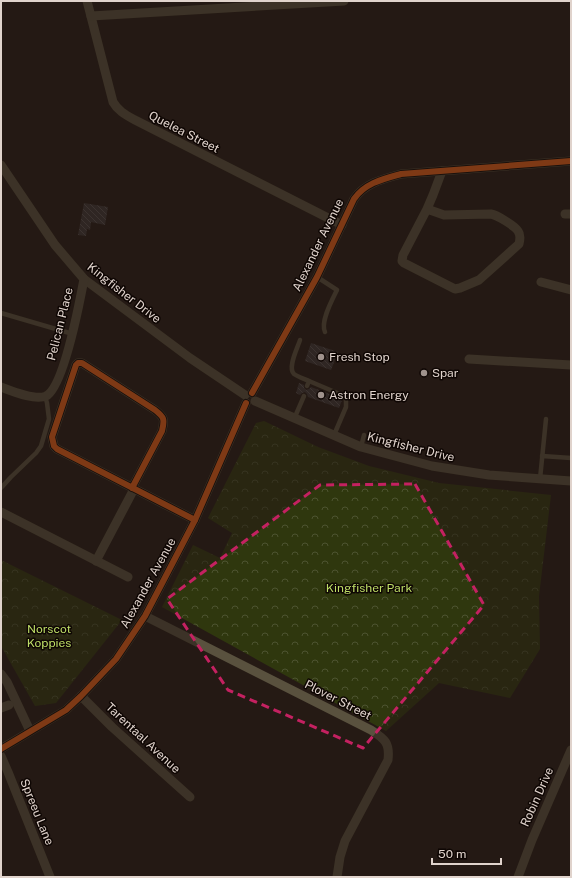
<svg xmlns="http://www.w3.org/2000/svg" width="572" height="878" viewBox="0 0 572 878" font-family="'Public Sans',sans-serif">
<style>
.forest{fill:url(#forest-crowns)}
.building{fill:url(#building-back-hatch)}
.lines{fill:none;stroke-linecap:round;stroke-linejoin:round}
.service{stroke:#59513e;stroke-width:4.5}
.minor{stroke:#59513e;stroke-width:9}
.cycleway-casing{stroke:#0e0603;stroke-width:8}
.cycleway{stroke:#ea6118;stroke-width:6}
.marked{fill:none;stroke:#c42161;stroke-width:3;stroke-dasharray:8 5;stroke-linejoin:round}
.poi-dot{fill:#9f928c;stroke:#0e0603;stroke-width:1.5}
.labels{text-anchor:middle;stroke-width:3;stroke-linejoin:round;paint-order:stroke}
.street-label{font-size:12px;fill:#e0d3cc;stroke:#0e0603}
.poi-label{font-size:12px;fill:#e0d3cc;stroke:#0e0603;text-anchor:start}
.park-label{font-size:12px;fill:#bede67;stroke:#0e0603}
</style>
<defs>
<pattern id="forest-crowns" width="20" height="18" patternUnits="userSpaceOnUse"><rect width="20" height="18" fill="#2f370e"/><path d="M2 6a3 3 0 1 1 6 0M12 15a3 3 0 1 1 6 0" fill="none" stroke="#4d5330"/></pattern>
<pattern id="building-back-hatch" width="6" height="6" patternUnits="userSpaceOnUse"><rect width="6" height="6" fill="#3d3637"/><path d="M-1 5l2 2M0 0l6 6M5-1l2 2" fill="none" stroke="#595253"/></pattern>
</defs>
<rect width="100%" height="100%" fill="#251a14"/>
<g class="forest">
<path d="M 264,421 L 318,447 L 369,466 L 439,483 L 551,495 L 539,596 L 540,649 L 510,698 L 439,683 L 386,731 L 162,607 L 193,545 L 220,558 L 232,533 L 208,518 L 256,423 Z"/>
<path d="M 1,560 L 122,620 L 56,703 L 35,706 L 1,646 Z"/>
</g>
<g class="building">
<path d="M 84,203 L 108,207 L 105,225 L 91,222 L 90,230 L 87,229 L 86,236 L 78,235 Z"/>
<path d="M 311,343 L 338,352 L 331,370 L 305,361 Z"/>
<path d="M 299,383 L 304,385 L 304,388 L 306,390 L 309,389 L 311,387 L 340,398 L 342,400 L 339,408 L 308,397 L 307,394 L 305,392 L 302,393 L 300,395 L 296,393 Z"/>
</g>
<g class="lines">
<g class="service">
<path d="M 317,277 L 337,290 C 332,300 320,322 325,332"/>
<path d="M 1,313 L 73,334"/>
<path d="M 300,340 C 298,347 287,368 294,374 C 298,377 305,379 309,381 L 307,386"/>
<path d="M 309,381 L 342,395 L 346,399 L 346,407 L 334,435"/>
<path d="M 294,419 L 304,396"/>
<path d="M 361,447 L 364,435"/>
<path d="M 542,456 L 571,458"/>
<path d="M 540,479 L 546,419"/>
<path d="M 1,488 L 11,477 L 36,453 L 41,446 L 49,419 L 47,403 L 45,396"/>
</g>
<g class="minor">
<path d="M 87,1 L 113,102 C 118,111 126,115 135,120 L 342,225"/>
<path d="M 91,16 L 344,1"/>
<path d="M 1,165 L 55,245 L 84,279 L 190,358 L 245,395"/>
<path d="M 427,209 L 403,255 L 402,261 L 404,263 L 455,289 L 460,288 L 479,280 L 519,244 C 520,240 521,235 518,231 C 515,226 497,215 491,214 L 444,215 L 427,209 L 433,195 L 442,171"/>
<path d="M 565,214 L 571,214"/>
<path d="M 541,282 L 571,290"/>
<path d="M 469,359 L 571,365"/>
<path d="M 1,387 C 12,391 35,401 46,396 C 64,387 80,300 84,279"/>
<path d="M 252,393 L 317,277 L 354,199 C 365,183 383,179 401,174 L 571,161"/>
<path d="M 255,401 L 361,447 L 432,466 L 489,475 L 571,481"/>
<path d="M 132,488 L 162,431 C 165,419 164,417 155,410 L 82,363 L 78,363 L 76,365 L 52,437 L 54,446 L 57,449 L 195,520"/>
<path d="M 1,512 L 128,577"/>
<path d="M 96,561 L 134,489"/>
<path d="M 145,616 L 371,730 C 385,739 390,743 388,760 L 345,841 L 340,857 L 337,877"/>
<path d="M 1,674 L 7,682 L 30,731"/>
<path d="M 81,696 L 112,727 L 190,797"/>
<path d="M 1,708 L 9,705"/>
<path d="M 1,749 L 66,710 L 81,696 L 116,659 L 145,616 L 195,520 L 246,403"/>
<path d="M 1,756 L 8,772 L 50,877"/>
<path d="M 518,877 L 532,840 L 571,750"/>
</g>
<g class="cycleway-casing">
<g id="cycleway">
<path d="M 252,393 L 317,277 L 354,199 C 365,183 383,179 401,174 L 571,161"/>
<path d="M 132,488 L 162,431 C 165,419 164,417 155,410 L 82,363 L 78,363 L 76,365 L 52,437 L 54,446 L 57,449 L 195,520"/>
<path d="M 1,749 L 66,710 L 81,696 L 116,659 L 145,616 L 195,520 L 246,403"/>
</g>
</g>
<use href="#cycleway" class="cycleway"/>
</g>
<path d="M0 0H572V878H0ZM 415,484 L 484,605 L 363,748 L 228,690 L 167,599 L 320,485 Z" fill="#251a14" fill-opacity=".55" fill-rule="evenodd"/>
<path class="marked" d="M 415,484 L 484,605 L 363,748 L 228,690 L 167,599 L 320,485 Z"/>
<g class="poi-dot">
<circle cx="321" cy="357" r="4"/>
<circle cx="424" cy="373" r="4"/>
<circle cx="321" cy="395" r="4"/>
</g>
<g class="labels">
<g class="street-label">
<text transform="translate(184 132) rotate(27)" y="4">Quelea Street</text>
<text transform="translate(318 245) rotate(-64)" y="4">Alexander Avenue</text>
<text transform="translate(124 293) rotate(38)" y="4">Kingfisher Drive</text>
<text transform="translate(60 324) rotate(-76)" y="4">Pelican Place</text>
<text transform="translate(411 447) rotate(14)" y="4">Kingfisher Drive</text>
<text transform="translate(148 583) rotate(-61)" y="4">Alexander Avenue</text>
<text transform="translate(338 700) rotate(27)" y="4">Plover Street</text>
<text transform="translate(143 738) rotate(43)" y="4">Tarentaal Avenue</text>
<text transform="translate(537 797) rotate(-66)" y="4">Robin Drive</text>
<text transform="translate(37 812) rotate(68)" y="4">Spreeu Lane</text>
</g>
<g class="poi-label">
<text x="329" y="361">Fresh Stop</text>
<text x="432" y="377">Spar</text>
<text x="329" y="399">Astron Energy</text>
</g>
<g class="park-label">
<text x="369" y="592">Kingfisher Park</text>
<text x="49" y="633">Norscot<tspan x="49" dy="14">Koppies</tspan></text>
</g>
</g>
<rect width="572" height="878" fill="none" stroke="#e0d3cc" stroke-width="4"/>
<path d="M432 858v6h69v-6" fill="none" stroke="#e0d3cc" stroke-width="2"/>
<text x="438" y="858" font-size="12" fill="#e0d3cc" stroke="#0e0603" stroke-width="3" paint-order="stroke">50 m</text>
</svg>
